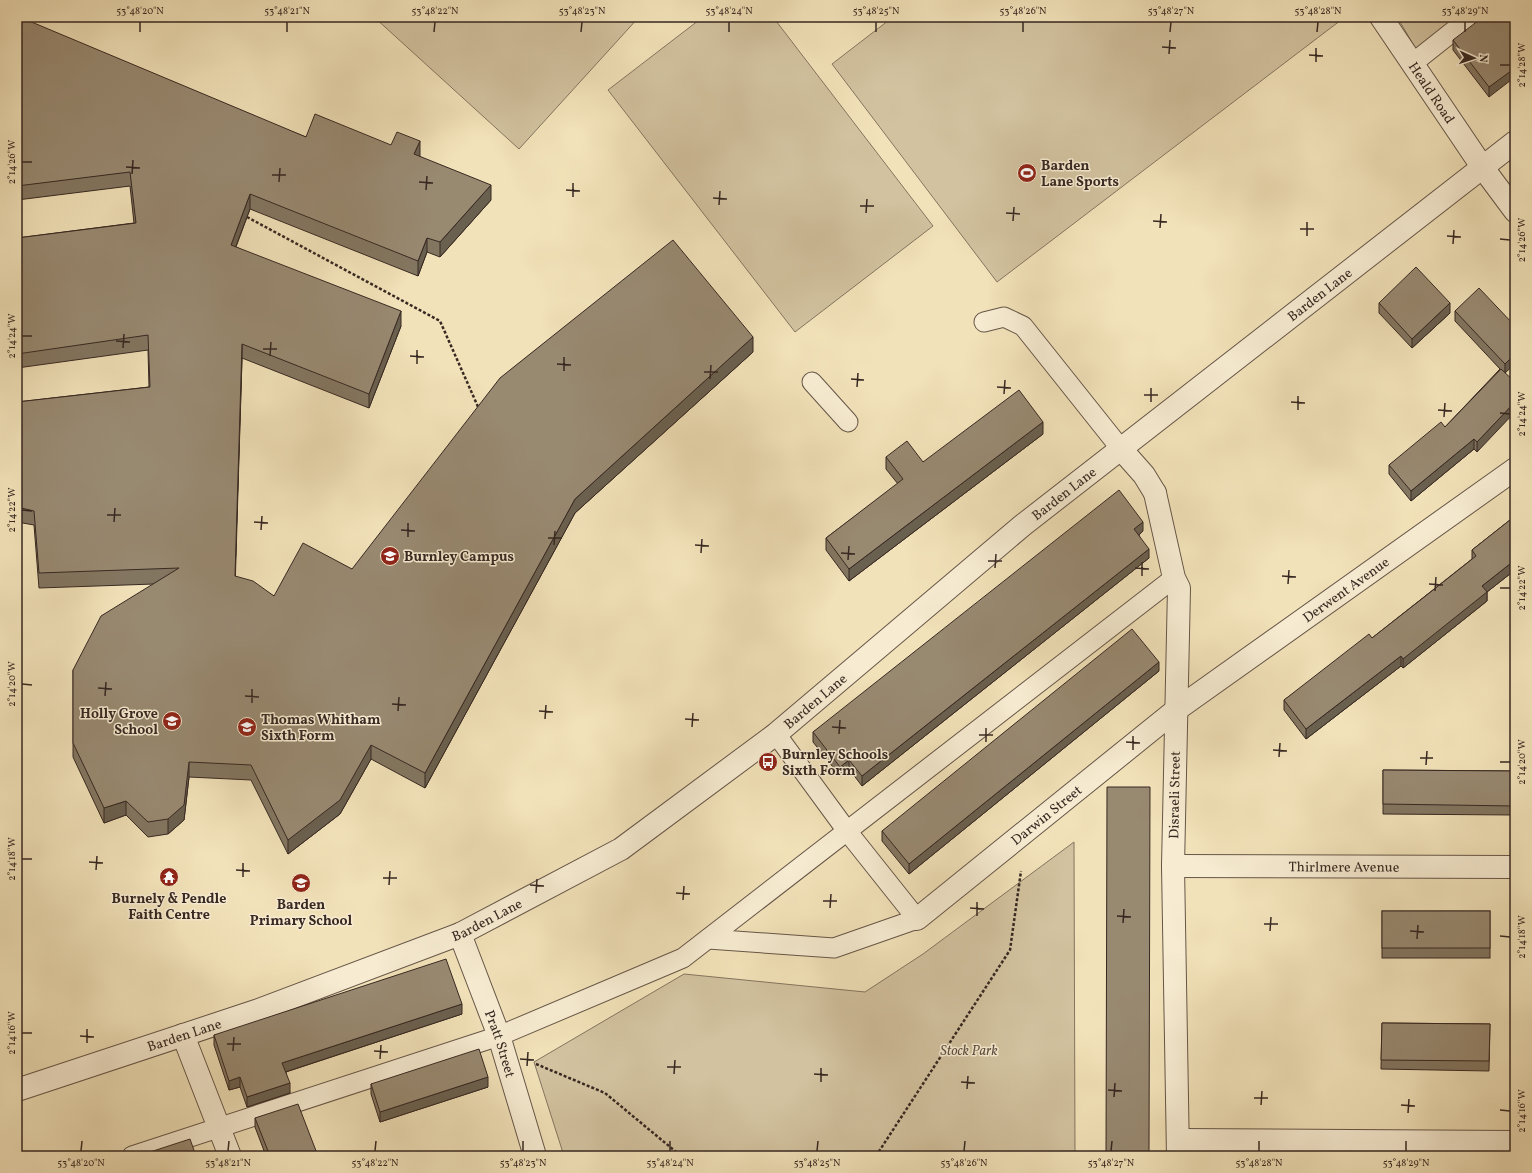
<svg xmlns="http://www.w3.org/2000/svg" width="1532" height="1173" viewBox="0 0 1532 1173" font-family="Vollkorn,serif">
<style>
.green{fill:#d2c29f;stroke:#847560}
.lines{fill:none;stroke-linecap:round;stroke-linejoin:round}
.service-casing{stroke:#665648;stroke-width:21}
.pedestrian-casing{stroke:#665648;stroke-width:24}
.minor-casing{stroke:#665648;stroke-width:24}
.tertiary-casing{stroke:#665648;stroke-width:24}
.path{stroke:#372822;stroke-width:2.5;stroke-dasharray:3 2;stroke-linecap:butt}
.service{stroke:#f7ecd2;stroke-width:19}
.pedestrian{stroke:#f7ecd2;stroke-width:22}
.minor{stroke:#f7ecd2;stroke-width:22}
.tertiary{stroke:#f7ecd2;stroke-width:22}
.wall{fill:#837661;stroke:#372822}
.shaded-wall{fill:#6a604f;stroke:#372822}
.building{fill:#988971;stroke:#372822}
.ticks{fill:none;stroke:#372822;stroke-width:1.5}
.labels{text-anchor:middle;stroke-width:3;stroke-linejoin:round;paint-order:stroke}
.street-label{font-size:14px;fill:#372822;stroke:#f7ecd2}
.poi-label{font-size:14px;font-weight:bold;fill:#372822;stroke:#f7ecd2;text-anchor:start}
.park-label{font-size:14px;font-style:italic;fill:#5e4e41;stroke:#f7ecd2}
.neatline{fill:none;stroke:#372822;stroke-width:1.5}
.ticks-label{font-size:10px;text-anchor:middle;fill:#372822}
</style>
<rect width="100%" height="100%" fill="#f2e2b9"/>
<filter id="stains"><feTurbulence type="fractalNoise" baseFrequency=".005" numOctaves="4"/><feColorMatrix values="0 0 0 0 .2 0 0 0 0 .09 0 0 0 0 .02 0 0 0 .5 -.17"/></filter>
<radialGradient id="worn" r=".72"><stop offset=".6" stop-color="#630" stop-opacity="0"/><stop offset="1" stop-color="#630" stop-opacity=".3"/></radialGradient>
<g class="green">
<path d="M 374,17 L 639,17 L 519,149 Z"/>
<path d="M 703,17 L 773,17 L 933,226 L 795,332 L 608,90 Z"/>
<path d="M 893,17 L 1345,17 L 997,282 L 832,64 Z"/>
<path d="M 1397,17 L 1456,17 L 1416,49 Z"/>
<path d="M 1074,842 L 1075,1156 L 564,1156 L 534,1062 L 684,974 L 865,992 L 923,954 Z"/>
</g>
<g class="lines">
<g class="service-casing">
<g id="service">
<path d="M 1413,63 L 1471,17"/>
<path d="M 984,322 L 1004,317 L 1023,326 L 1121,449"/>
<path d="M 812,382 L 848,422"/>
<path d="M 708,939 L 834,948 L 917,919 L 847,831 L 776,734"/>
<path d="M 132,1156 L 499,1036 L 683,958 L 1174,578"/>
</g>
</g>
<g class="pedestrian-casing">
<path id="pedestrian" d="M 1121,449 L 1144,475 L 1155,493"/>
</g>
<g class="minor-casing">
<g id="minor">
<path id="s1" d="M 1381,17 L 1483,168"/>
<path d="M 1155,493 L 1174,578 L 1179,588 L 1173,866 L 1178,1156"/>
<path id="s2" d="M 1173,866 L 1515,867"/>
<path id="s3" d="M 917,919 L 1176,710 L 1515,469"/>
<path id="s4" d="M 460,934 L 499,1036 L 535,1156"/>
<path d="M 183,1035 L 230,1156"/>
<path d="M 1178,1140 L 1515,1142"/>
</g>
</g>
<g class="tertiary-casing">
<g id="tertiary">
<path d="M 1483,168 L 1515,211"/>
<path id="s5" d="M 17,1090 L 256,1011 L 460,934 L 621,849 L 776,734 L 1023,525 L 1515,142"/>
</g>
</g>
<g class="path">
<path d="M 247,217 L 440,321 L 479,409"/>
<path d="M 536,1064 L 605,1093 L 681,1156"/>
<path d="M 876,1156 L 1010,950 L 1021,871"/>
</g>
<use href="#service" class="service"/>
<use href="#pedestrian" class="pedestrian"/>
<use href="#minor" class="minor"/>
<use href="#tertiary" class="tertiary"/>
</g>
<g class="wall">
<path d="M 1515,17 L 1489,97 L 1453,50 L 1453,40 Z"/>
<path d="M 17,26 L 306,137 L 420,156 L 419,156 L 491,200 L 440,257 L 427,252 L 418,276 L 250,209 L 236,247 L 401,326 L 369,408 L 242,358 L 235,576 L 274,596 L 352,569 L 753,352 L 575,513 L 425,788 L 371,759 L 340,814 L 288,854 L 251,780 L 189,777 L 184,820 L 168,834 L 148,837 L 126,815 L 104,823 L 73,757 L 73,670 L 154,584 L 39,588 L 34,525 L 17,522 L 17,402 L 149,387 L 148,350 L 17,368 L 17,238 L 134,223 L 130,186 L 17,200 Z"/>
<path d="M 1379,303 L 1450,313 L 1412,348 L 1379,313 Z"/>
<path d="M 1455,311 L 1515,326 L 1505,373 L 1477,452 L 1474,449 L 1411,501 L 1389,474 L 1389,465 L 1445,427 L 1500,369 L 1455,321 Z"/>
<path d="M 1043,434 L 849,581 L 826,550 L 826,538 L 898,484 L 886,469 L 886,457 L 923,462 Z"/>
<path d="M 1515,516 L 1515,570 L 1487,592 L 1487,601 L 1403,668 L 1401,666 L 1306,739 L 1284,710 L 1284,700 L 1372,638 L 1472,559 L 1472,550 Z"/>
<path d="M 1143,531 L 1139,535 L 1149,558 L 862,786 L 849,769 L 840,776 L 813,742 L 813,732 Z"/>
<path d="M 1159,671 L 909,874 L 882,841 L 882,831 Z"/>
<path d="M 1383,770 L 1515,771 L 1515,829 L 1513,829 L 1513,815 L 1383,814 Z"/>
<rect x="1382" y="911" width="108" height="47"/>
<path d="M 462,1014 L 286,1072 L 290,1093 L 247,1107 L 240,1087 L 229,1090 L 214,1045 L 214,1035 Z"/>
<path d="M 1382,1023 L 1490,1024 L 1489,1071 L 1381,1069 Z"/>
<path d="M 371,1084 L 488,1087 L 380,1122 L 371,1094 Z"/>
<path d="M 255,1118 L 318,1156 L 266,1156 L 255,1127 Z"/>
</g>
<g class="shaded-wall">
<path d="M 1515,68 L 1515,77 L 1489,97 L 1489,87 Z"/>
<path d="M 420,141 L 420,156 L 414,169 L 414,154 Z"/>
<path d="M 491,185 L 491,200 L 440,257 L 440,242 Z"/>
<path d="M 250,194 L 250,209 L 231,259 L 231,245 Z"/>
<path d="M 427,238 L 427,252 L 418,276 L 418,261 Z"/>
<path d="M 1450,303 L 1450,313 L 1412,348 L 1412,339 Z"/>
<path d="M 401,311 L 401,326 L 369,408 L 369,394 Z"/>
<path d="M 753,337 L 753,352 L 575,513 L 425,788 L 425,773 L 575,499 Z"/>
<path d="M 242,344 L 242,358 L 235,590 L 235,576 Z"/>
<path d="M 1515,354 L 1515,364 L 1505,373 L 1505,364 Z"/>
<path d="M 1515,402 L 1515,412 L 1477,452 L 1477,442 Z"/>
<path d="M 1043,422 L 1043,434 L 849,581 L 849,569 Z"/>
<path d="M 1474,439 L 1474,449 L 1411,501 L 1411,491 Z"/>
<path d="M 1143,522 L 1143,531 L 1134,539 L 1134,529 Z"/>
<path d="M 1149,549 L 1149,558 L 862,786 L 862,776 Z"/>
<path d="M 1515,560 L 1515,570 L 1487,592 L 1487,601 L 1403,668 L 1403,659 L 1482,586 Z"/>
<path d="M 1401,656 L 1401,666 L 1306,739 L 1306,729 Z"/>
<path d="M 1159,662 L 1159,671 L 909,874 L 909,864 Z"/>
<path d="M 371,745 L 371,759 L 340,814 L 288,854 L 288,840 Z"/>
<path d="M 849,760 L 849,769 L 840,776 L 840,767 Z"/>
<path d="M 189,762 L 189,777 L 184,820 L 168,834 L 168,819 Z"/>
<path d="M 126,801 L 126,815 L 104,823 L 104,808 Z"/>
<path d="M 462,1004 L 462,1014 L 282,1073 L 282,1063 Z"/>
<path d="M 240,1077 L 240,1087 L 229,1090 L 229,1081 Z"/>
<path d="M 488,1077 L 488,1087 L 380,1122 L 380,1112 Z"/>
<path d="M 290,1083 L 290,1093 L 247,1107 L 247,1097 Z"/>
</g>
<g class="building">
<path d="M 1483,17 L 1515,17 L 1515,68 L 1489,87 L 1453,40 Z"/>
<path d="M 22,18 L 306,137 L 315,114 L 391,145 L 397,132 L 420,141 L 414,154 L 491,185 L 440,242 L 427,238 L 418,261 L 250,194 L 231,245 L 401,311 L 369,394 L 242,344 L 235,576 L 253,581 L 274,596 L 303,543 L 352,569 L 500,378 L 673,240 L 753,337 L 575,499 L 425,773 L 371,745 L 340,800 L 288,840 L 251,765 L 189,762 L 184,805 L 168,819 L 148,822 L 126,801 L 104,808 L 73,743 L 73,670 L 101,616 L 179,568 L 39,573 L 34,511 L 17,507 L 17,402 L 150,387 L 148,335 L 17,354 L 17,238 L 136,223 L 130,172 L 17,186 L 17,26 Z"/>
<path d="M 1416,267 L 1450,303 L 1412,339 L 1379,303 Z"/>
<path d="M 1479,288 L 1515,326 L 1515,354 L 1505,364 L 1455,311 Z"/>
<path d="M 1501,369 L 1515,382 L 1515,402 L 1477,442 L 1474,439 L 1411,491 L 1389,465 L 1441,422 L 1445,427 Z"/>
<path d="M 1019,390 L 1043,422 L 849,569 L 826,538 L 903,479 L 886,457 L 907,441 L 923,462 Z"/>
<path d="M 1119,490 L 1143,522 L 1134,529 L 1149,549 L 862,776 L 849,760 L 840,767 L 813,732 Z"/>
<path d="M 1515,516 L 1515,560 L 1482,586 L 1487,592 L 1403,659 L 1401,656 L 1306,729 L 1284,700 L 1369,634 L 1372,638 L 1423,598 L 1476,556 L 1472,550 Z"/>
<path d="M 1132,629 L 1159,662 L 909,864 L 882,831 Z"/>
<path d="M 1383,770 L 1515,771 L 1515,820 L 1513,820 L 1514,806 L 1383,804 Z"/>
<path d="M 1107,787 L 1150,787 L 1149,1156 L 1095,1156 L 1095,1155 L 1106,1155 Z"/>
<rect x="1382" y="911" width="108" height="37"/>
<path d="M 446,959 L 462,1004 L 282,1063 L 290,1083 L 247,1097 L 240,1077 L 229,1081 L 214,1035 Z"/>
<path d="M 1382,1023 L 1490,1024 L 1489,1061 L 1381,1060 Z"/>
<path d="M 479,1049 L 488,1077 L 380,1112 L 371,1084 Z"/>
<path d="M 298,1104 L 318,1156 L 270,1156 L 255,1118 Z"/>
<path d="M 190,1139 L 196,1156 L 149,1156 L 147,1153 Z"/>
</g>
<path class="ticks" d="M 140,32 L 140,22M 287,32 L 287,22M 434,32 L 435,22M 581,32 L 582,22M 729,32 L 729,22M 876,32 L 876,22M 1023,32 L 1023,22M 1170,32 L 1171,22M 1317,32 L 1318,22M 1465,32 L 1465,22M 1162,47 L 1176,48M 1169,54 L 1170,40M 1309,55 L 1323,56M 1316,62 L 1316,48M 1500,65 L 1510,65M 22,162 L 32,162M 126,167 L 140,168M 132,174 L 133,160M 272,175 L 286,175M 279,182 L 280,168M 419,182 L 433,183M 426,190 L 427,176M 566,190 L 580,191M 573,197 L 573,183M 713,198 L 727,199M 719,205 L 720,191M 860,206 L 874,206M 866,213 L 867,199M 1006,213 L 1020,214M 1013,221 L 1014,207M 1153,221 L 1167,222M 1160,228 L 1161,214M 1300,229 L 1314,229M 1307,236 L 1307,222M 1447,236 L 1461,237M 1500,239 L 1510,240M 1453,244 L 1454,230M 22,336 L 32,336M 116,341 L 130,342M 123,348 L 124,334M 263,349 L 277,349M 270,356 L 271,342M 410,356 L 424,357M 417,364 L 417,350M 557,364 L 571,365M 564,371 L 564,357M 704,372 L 718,372M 710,379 L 711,365M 851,379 L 864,380M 857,387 L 858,373M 997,387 L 1011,388M 1004,394 L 1005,380M 1144,395 L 1158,395M 1151,402 L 1151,388M 1291,402 L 1305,403M 1298,410 L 1298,396M 1438,410 L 1452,411M 1500,413 L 1510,414M 1444,417 L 1445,403M 22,510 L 32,511M 107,515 L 121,515M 114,522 L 115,508M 254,522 L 268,523M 261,530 L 262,516M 401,530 L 415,531M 408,537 L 408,523M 548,538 L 562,538M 554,545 L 555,531M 695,545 L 709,546M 701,553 L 702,539M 841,553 L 855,554M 848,560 L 849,546M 988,561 L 1002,561M 995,568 L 996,554M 1135,568 L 1149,569M 1142,576 L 1142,562M 1282,576 L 1296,577M 1288,584 L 1289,570M 1429,584 L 1443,585M 1500,588 L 1510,588M 1435,591 L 1436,577M 22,684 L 32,685M 98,688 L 112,689M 105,696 L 106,682M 245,696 L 259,697M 252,703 L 252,689M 392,704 L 406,705M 398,711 L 399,697M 539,711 L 553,712M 545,719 L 546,705M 685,719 L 699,720M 692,727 L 693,713M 832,727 L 846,728M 839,734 L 840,720M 979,735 L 993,735M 986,742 L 986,728M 1126,742 L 1140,743M 1133,750 L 1133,736M 1273,750 L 1287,751M 1279,757 L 1280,743M 1420,758 L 1433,758M 1500,762 L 1510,762M 1426,765 L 1427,751M 22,859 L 32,859M 89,862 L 103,863M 96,870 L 97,856M 236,870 L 250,871M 243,877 L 243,863M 383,878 L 397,878M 389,885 L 390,871M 530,885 L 544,886M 536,893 L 537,879M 676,893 L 690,894M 683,900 L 684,886M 823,901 L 837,901M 830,908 L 831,894M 970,908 L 984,909M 977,916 L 977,902M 1117,916 L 1131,917M 1123,923 L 1124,909M 1264,924 L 1278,924M 1270,931 L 1271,917M 1410,931 L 1424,932M 1500,936 L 1510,937M 1417,939 L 1418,925M 22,1033 L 32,1033M 80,1036 L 94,1037M 87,1043 L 87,1029M 227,1044 L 241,1044M 233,1051 L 234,1037M 374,1051 L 388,1052M 380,1059 L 381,1045M 520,1059 L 534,1060M 527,1066 L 528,1052M 667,1067 L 681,1067M 674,1074 L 675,1060M 814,1074 L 828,1075M 821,1082 L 821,1068M 961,1082 L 975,1083M 967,1089 L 968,1076M 1108,1090 L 1122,1091M 1114,1097 L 1115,1083M 1254,1098 L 1268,1098M 1261,1105 L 1262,1091M 1401,1105 L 1415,1106M 1500,1110 L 1510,1111M 1408,1113 L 1409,1099M 81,1151 L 82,1141M 228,1151 L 229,1141M 375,1151 L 376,1141M 523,1151 L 523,1141M 670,1151 L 670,1141M 817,1151 L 818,1141M 964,1151 L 965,1141M 1111,1151 L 1112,1141M 1259,1151 L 1259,1141M 1406,1151 L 1406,1141"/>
<defs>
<g id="stadium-disc" transform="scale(1)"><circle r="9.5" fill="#8f2418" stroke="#f7ecd2"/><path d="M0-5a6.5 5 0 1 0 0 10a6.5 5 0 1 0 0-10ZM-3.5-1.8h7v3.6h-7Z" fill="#fff"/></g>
<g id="school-disc" transform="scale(1)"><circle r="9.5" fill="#8f2418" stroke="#f7ecd2"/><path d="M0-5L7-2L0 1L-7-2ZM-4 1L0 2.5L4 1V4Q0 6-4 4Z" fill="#fff"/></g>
<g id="bus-disc" transform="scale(1)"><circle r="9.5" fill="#8f2418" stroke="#f7ecd2"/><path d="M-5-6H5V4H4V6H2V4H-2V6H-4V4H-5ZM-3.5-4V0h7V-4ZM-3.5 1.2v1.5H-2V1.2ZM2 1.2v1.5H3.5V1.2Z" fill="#fff"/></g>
<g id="temple-disc" transform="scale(1)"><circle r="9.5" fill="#8f2418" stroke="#f7ecd2"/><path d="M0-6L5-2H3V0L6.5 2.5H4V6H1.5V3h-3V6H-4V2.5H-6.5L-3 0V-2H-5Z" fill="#fff"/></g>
</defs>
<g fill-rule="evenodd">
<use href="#stadium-disc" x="1027" y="173"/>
<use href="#school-disc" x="390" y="556"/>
<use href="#school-disc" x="172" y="721"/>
<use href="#school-disc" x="247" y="727"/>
<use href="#bus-disc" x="768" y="762"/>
<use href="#temple-disc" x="169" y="877"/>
<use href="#school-disc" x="301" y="883"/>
</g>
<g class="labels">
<g class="street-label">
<text dy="5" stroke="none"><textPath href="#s1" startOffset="91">Heald Road</textPath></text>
<text dy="5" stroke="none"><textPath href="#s5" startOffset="1544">Barden Lane</textPath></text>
<text dy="5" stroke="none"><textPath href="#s5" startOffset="1220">Barden Lane</textPath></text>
<text dy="5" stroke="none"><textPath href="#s3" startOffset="541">Derwent Avenue</textPath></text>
<text dy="5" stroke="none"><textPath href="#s5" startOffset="896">Barden Lane</textPath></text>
<text transform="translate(1174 795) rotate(-89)" y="5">Disraeli Street</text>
<text dy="5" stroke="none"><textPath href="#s3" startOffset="166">Darwin Street</textPath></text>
<text dy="5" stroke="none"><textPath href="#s2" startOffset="171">Thirlmere Avenue</textPath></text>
<text dy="5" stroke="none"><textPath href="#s5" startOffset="500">Barden Lane</textPath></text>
<text dy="5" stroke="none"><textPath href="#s5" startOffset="176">Barden Lane</textPath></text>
<text dy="5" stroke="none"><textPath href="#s4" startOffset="117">Pratt Street</textPath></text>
</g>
<g class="poi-label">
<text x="1041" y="170">Barden<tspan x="1041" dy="16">Lane Sports</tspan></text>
<text x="404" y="561">Burnley Campus</text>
<text x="158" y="718" text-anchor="end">Holly Grove<tspan x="158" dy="16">School</tspan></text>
<text x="261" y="724">Thomas Whitham<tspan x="261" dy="16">Sixth Form</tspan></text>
<text x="782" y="759">Burnley Schools<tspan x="782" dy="16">Sixth Form</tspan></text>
<text x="169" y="903" text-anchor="middle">Burnely &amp; Pendle<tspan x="169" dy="16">Faith Centre</tspan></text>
<text x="301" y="909" text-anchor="middle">Barden<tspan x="301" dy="16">Primary School</tspan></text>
</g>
<g class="park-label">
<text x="969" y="1055">Stock Park</text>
</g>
</g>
<rect width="1532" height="1173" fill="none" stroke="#f2e2b9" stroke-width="44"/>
<g transform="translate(1474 58) rotate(93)" stroke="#f7ecd2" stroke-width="3" paint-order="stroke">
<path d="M0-3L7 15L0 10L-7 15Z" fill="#372822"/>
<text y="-6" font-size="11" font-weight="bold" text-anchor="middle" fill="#372822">N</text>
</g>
<rect x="22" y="22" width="1488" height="1129" class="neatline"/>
<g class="ticks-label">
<text x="140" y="14">53°48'20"N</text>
<text x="287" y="14">53°48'21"N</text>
<text x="435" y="14">53°48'22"N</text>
<text x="582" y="14">53°48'23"N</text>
<text x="729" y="14">53°48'24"N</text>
<text x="876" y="14">53°48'25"N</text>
<text x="1023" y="14">53°48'26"N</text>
<text x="1171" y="14">53°48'27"N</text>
<text x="1318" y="14">53°48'28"N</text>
<text x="1465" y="14">53°48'29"N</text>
<text transform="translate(1521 65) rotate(-90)" y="4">2°14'28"W</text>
<text transform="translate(11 162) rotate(-90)" y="4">2°14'26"W</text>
<text transform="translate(1521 240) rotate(-90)" y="4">2°14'26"W</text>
<text transform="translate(11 336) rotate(-90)" y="4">2°14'24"W</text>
<text transform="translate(1521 414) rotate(-90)" y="4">2°14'24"W</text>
<text transform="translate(11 510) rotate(-90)" y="4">2°14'22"W</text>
<text transform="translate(1521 588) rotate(-90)" y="4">2°14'22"W</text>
<text transform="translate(11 684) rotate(-90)" y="4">2°14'20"W</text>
<text transform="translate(1521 762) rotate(-90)" y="4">2°14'20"W</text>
<text transform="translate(11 859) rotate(-90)" y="4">2°14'18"W</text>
<text transform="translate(1521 937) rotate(-90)" y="4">2°14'18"W</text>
<text transform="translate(11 1033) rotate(-90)" y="4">2°14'16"W</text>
<text transform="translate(1521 1111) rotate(-90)" y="4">2°14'16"W</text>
<text x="81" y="1166">53°48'20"N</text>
<text x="228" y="1166">53°48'21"N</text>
<text x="375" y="1166">53°48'22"N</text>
<text x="523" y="1166">53°48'23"N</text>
<text x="670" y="1166">53°48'24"N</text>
<text x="817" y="1166">53°48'25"N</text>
<text x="964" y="1166">53°48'26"N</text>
<text x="1111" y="1166">53°48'27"N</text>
<text x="1259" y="1166">53°48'28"N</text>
<text x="1406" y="1166">53°48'29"N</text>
</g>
<rect width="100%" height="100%" filter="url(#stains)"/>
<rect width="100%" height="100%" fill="url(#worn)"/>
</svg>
